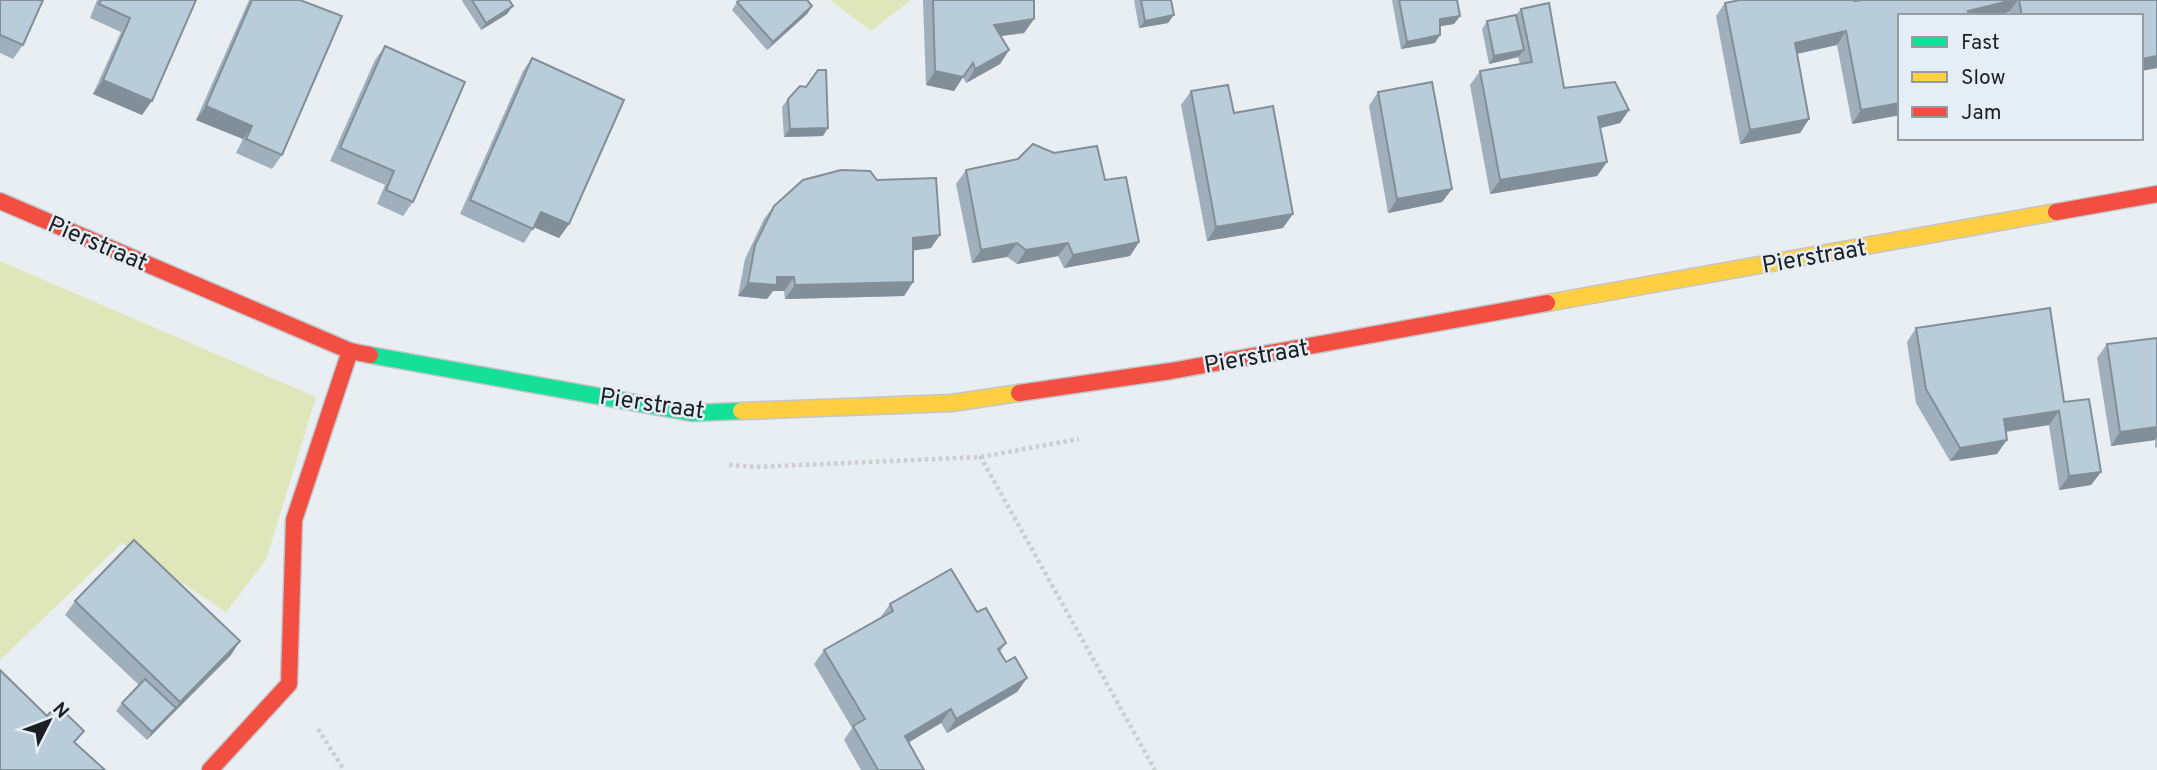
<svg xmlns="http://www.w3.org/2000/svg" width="2157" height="770" viewBox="0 0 2157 770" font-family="Overpass,sans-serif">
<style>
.green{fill:#dfe7ba}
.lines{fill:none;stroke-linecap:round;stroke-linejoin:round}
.fast-casing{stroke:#c2c6ca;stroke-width:19}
.slow-casing{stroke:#c2c6ca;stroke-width:19}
.jam-casing{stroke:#c2c6ca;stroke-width:19}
.path{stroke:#cccecf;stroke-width:4.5;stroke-dasharray:3.5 3.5;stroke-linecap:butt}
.fast{stroke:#16e098;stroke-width:16}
.slow{stroke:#ffcf43;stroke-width:16}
.jam{stroke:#f24e42;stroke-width:16}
.wall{fill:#9fafbb}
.shaded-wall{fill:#828f98}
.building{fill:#b9ccd9;stroke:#828f98;stroke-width:2}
.labels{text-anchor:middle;stroke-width:5;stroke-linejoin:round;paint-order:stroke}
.street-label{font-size:24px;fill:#1c2022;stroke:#e5eef6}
</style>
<rect width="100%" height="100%" fill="#e9eef2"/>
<g class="green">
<path d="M 830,0 L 911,0 L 871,31 Z"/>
<path d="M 0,261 L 316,397 L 266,560 L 226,612 L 122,543 L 0,660 Z"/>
</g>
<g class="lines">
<g class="fast-casing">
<path id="fast" d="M 370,355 L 692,413 L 741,411"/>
</g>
<g class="slow-casing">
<g id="slow">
<path d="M 1547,303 L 2056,212"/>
<path d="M 741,411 L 952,403 L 1019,393"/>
</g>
</g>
<g class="jam-casing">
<g id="jam">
<path d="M 0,201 L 350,351 L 370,355"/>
<path d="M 2056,212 L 2157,194"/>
<path d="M 1019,393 L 1171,371 L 1547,303"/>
<path d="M 210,770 L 289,684 L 294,520 L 350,351"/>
</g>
</g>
<g class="path">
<path d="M 980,456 L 1155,770"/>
<path d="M 729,465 L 755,467 L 981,457 L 1079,439"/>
<path d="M 318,729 L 344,770"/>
</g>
<use href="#fast" class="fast"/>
<use href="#slow" class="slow"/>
<use href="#jam" class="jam"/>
</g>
<g class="wall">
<path d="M 0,0 L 23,45 L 13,59 L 0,53 Z"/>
<path d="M 97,0 L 196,0 L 142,115 L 93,94 L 121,32 L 90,18 Z"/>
<path d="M 249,0 L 300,0 L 282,155 L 272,169 L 236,153 L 243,139 L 196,120 Z"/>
<path d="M 463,0 L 509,0 L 507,14 L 481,30 L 462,1 Z"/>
<path d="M 923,0 L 1034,0 L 1034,19 L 1024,33 L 1001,36 L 1009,50 L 1000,64 L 966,83 L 963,77 L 954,91 L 926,85 L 923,1 Z"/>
<path d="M 1134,0 L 1171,0 L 1168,23 L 1139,28 Z"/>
<path d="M 1392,0 L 1457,0 L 1460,16 L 1454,24 L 1440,26 L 1435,43 L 1401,49 Z"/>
<path d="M 1862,0 L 2157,0 L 2157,68 L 2141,71 L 2141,16 L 2010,16 L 2009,12 L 1900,16 L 1900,115 L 1852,124 L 1837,45 L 1797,54 L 1809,119 L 1800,133 L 1740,144 L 1716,16 L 1725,3 L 1854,1 Z"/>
<path d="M 737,2 L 812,6 L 807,14 L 767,50 L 732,10 Z"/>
<path d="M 1521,9 L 1564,88 L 1629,110 L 1620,123 L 1600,128 L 1607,162 L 1597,176 L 1490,194 L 1470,85 L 1480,71 L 1520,64 L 1518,57 L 1489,64 L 1482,29 L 1487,21 L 1516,15 Z"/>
<path d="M 385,46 L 413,202 L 403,216 L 377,204 L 385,185 L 330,161 L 375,60 Z"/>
<path d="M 532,58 L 569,224 L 559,238 L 534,227 L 524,243 L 460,214 L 523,71 Z"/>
<path d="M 1191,91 L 1234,113 L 1283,228 L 1207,241 L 1181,105 Z"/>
<path d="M 1378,92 L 1452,189 L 1442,202 L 1388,213 L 1369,106 Z"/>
<path d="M 788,99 L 823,136 L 784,137 L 782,107 Z"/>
<path d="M 966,170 L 1105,180 L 1139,242 L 1130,256 L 1064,268 L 1058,256 L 1017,264 L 1007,257 L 972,263 L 956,184 Z"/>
<path d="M 774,206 L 931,248 L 913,250 L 913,282 L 904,296 L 785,299 L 784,291 L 773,291 L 767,299 L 738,296 L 745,259 L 764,219 Z"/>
<path d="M 1916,328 L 2064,402 L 2101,472 L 2091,485 L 2059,490 L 2049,425 L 2006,432 L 1997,454 L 1950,461 L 1916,403 L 1907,342 Z"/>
<path d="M 2157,338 L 2157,447 L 2155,448 L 2155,440 L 2111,446 L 2097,358 L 2107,344 Z"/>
<path d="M 75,601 L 231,655 L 147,740 L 116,711 L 122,703 L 139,685 L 65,615 Z"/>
<path d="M 890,604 L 977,612 L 1006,643 L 1000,652 L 1006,662 L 1027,678 L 1017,692 L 947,733 L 941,723 L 909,742 L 924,770 L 861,770 L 844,740 L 852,728 L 814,664 L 824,650 L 880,618 Z"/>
</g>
<g class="shaded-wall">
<path d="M 2013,0 L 2018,0 L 2009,12 L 1995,16 L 1964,16 L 1968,11 Z"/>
<path d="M 513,6 L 507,14 L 481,30 L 486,23 Z"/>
<path d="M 812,6 L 807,14 L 767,50 L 773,42 Z"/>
<path d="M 1174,15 L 1168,23 L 1139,28 L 1145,21 Z"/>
<path d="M 1460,16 L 1454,24 L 1435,27 L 1440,19 Z"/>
<path d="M 1034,19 L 1024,33 L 985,38 L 994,25 Z"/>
<path d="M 1846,31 L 1837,45 L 1786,56 L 1795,43 Z"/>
<path d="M 1440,35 L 1435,43 L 1401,49 L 1407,42 Z"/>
<path d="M 1009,50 L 1000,64 L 966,83 L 975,69 Z"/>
<path d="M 1524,50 L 1518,57 L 1489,64 L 1494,56 Z"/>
<path d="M 2157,56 L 2157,68 L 2141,71 L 2141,59 Z"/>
<path d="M 935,71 L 963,77 L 954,91 L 926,85 Z"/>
<path d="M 103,80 L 152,101 L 142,115 L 93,94 Z"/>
<path d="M 1900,103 L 1900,115 L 1852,124 L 1861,110 Z"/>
<path d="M 206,106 L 252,126 L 243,139 L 196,120 Z"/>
<path d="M 1629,110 L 1620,123 L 1589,131 L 1598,117 Z"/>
<path d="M 1809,119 L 1800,133 L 1740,144 L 1750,130 Z"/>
<path d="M 828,128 L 823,136 L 784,137 L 790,129 Z"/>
<path d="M 1607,162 L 1597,176 L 1490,194 L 1500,180 Z"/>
<path d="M 1452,189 L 1442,202 L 1388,213 L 1397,199 Z"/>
<path d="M 541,212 L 569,224 L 559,238 L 531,226 Z"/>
<path d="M 1293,214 L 1283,228 L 1207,241 L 1216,227 Z"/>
<path d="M 940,235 L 931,248 L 903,252 L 913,238 Z"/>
<path d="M 1139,242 L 1130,256 L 1064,268 L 1073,255 Z"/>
<path d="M 1017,243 L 1007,257 L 972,263 L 981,250 Z"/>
<path d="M 1068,243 L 1058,256 L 1017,264 L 1026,250 Z"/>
<path d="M 777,277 L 794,277 L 784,291 L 773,291 L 767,299 L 738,296 L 748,283 Z"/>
<path d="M 913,282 L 904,296 L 785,299 L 795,285 Z"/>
<path d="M 2059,411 L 2049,425 L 1994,433 L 2004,419 Z"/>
<path d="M 2157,427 L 2157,437 L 2155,440 L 2111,446 L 2120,432 Z"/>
<path d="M 2007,440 L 1997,454 L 1950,461 L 1960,448 Z"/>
<path d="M 2101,472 L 2091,485 L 2059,490 L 2069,476 Z"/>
<path d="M 240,641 L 231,655 L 170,716 L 180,702 Z"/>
<path d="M 1027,678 L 1017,692 L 947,733 L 956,719 Z"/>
<path d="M 176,708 L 170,716 L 147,740 L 152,732 Z"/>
<path d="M 951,709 L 941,723 L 896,750 L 905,736 Z"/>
</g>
<g class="building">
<path d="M 0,0 L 43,0 L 23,45 L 0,35 Z"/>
<path d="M 101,0 L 196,0 L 152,101 L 103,80 L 130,18 L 99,4 Z"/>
<path d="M 252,0 L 300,0 L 342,16 L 282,155 L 246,139 L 252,126 L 206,106 Z"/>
<path d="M 472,0 L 509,0 L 513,6 L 486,23 Z"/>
<path d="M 740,0 L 807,0 L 812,6 L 773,42 L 737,2 Z"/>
<path d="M 933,0 L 1034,0 L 1034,19 L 994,25 L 1009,50 L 975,69 L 973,63 L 963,77 L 935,71 Z"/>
<path d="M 1141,0 L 1171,0 L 1174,15 L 1145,21 Z"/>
<path d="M 1399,0 L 1457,0 L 1460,16 L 1440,19 L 1440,35 L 1407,42 Z"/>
<path d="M 1740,0 L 1854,0 L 1854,1 L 1862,0 L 2013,0 L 1968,11 L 1969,16 L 1900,16 L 1900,103 L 1861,110 L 1846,31 L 1795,43 L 1809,119 L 1750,130 L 1725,3 Z"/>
<path d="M 2019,0 L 2157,0 L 2157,56 L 2141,59 L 2141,16 L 2022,16 Z"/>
<path d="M 1549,3 L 1564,88 L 1615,82 L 1629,110 L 1598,117 L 1607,162 L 1500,180 L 1480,71 L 1532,62 L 1521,9 Z"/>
<path d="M 1516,15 L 1524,50 L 1494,56 L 1487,21 Z"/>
<path d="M 385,46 L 465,82 L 413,202 L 386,190 L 394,171 L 340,148 Z"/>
<path d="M 532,58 L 624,100 L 569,224 L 541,212 L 533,229 L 470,200 Z"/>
<path d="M 818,70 L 826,70 L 828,128 L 790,129 L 788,99 L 800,86 L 806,87 Z"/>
<path d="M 1432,82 L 1452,189 L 1397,199 L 1378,92 Z"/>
<path d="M 1228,85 L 1234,113 L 1273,106 L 1293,214 L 1216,227 L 1191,91 Z"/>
<path d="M 1033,144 L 1054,153 L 1097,146 L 1105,180 L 1126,177 L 1139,242 L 1073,255 L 1068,243 L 1026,250 L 1017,243 L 981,250 L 966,170 L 1018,159 Z"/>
<path d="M 841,170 L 870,171 L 877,180 L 936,178 L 940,235 L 913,238 L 913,282 L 795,285 L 794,277 L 777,277 L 777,285 L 748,283 L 755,245 L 774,206 L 803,180 Z"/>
<path d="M 2050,308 L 2064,402 L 2089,399 L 2101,472 L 2069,476 L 2059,411 L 2004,419 L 2007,440 L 1960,448 L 1926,389 L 1916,328 Z"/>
<path d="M 2157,338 L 2157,427 L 2120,432 L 2107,344 Z"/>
<path d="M 134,540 L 240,641 L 180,702 L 75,601 Z"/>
<path d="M 951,569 L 977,612 L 986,608 L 1006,643 L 998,649 L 1006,662 L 1015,657 L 1027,678 L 956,719 L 951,709 L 905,736 L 924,770 L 878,770 L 853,726 L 865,719 L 824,650 L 893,611 L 890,604 Z"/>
<path d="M 0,670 L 47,716 L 57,705 L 84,731 L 74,742 L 105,770 L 0,770 Z"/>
<path d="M 145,679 L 176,708 L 152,732 L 122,703 Z"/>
</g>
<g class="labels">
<g class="street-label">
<text transform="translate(98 243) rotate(23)" y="8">Pierstraat</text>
<text transform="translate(1814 256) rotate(-10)" y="8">Pierstraat</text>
<text transform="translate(1256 356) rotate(-10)" y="8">Pierstraat</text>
<text transform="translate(652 403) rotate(8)" y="8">Pierstraat</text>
</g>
</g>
<rect x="1898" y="14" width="245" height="126" fill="#e5eef6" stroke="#959ca1" stroke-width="2"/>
<rect x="1912" y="37" width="35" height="10" fill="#16e098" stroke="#959ca1" stroke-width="2"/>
<text x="1961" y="49" font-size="21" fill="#1c2022">Fast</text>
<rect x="1912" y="72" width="35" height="10" fill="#ffcf43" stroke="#959ca1" stroke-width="2"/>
<text x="1961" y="84" font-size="21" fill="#1c2022">Slow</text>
<rect x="1912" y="107" width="35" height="10" fill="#f24e42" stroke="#959ca1" stroke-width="2"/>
<text x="1961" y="119" font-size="21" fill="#1c2022">Jam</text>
<g transform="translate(49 721) rotate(48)" stroke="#e5eef6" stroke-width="5" paint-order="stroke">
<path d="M0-5L12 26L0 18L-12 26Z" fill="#1c2022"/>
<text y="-10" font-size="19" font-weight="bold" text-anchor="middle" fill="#1c2022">N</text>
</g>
</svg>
